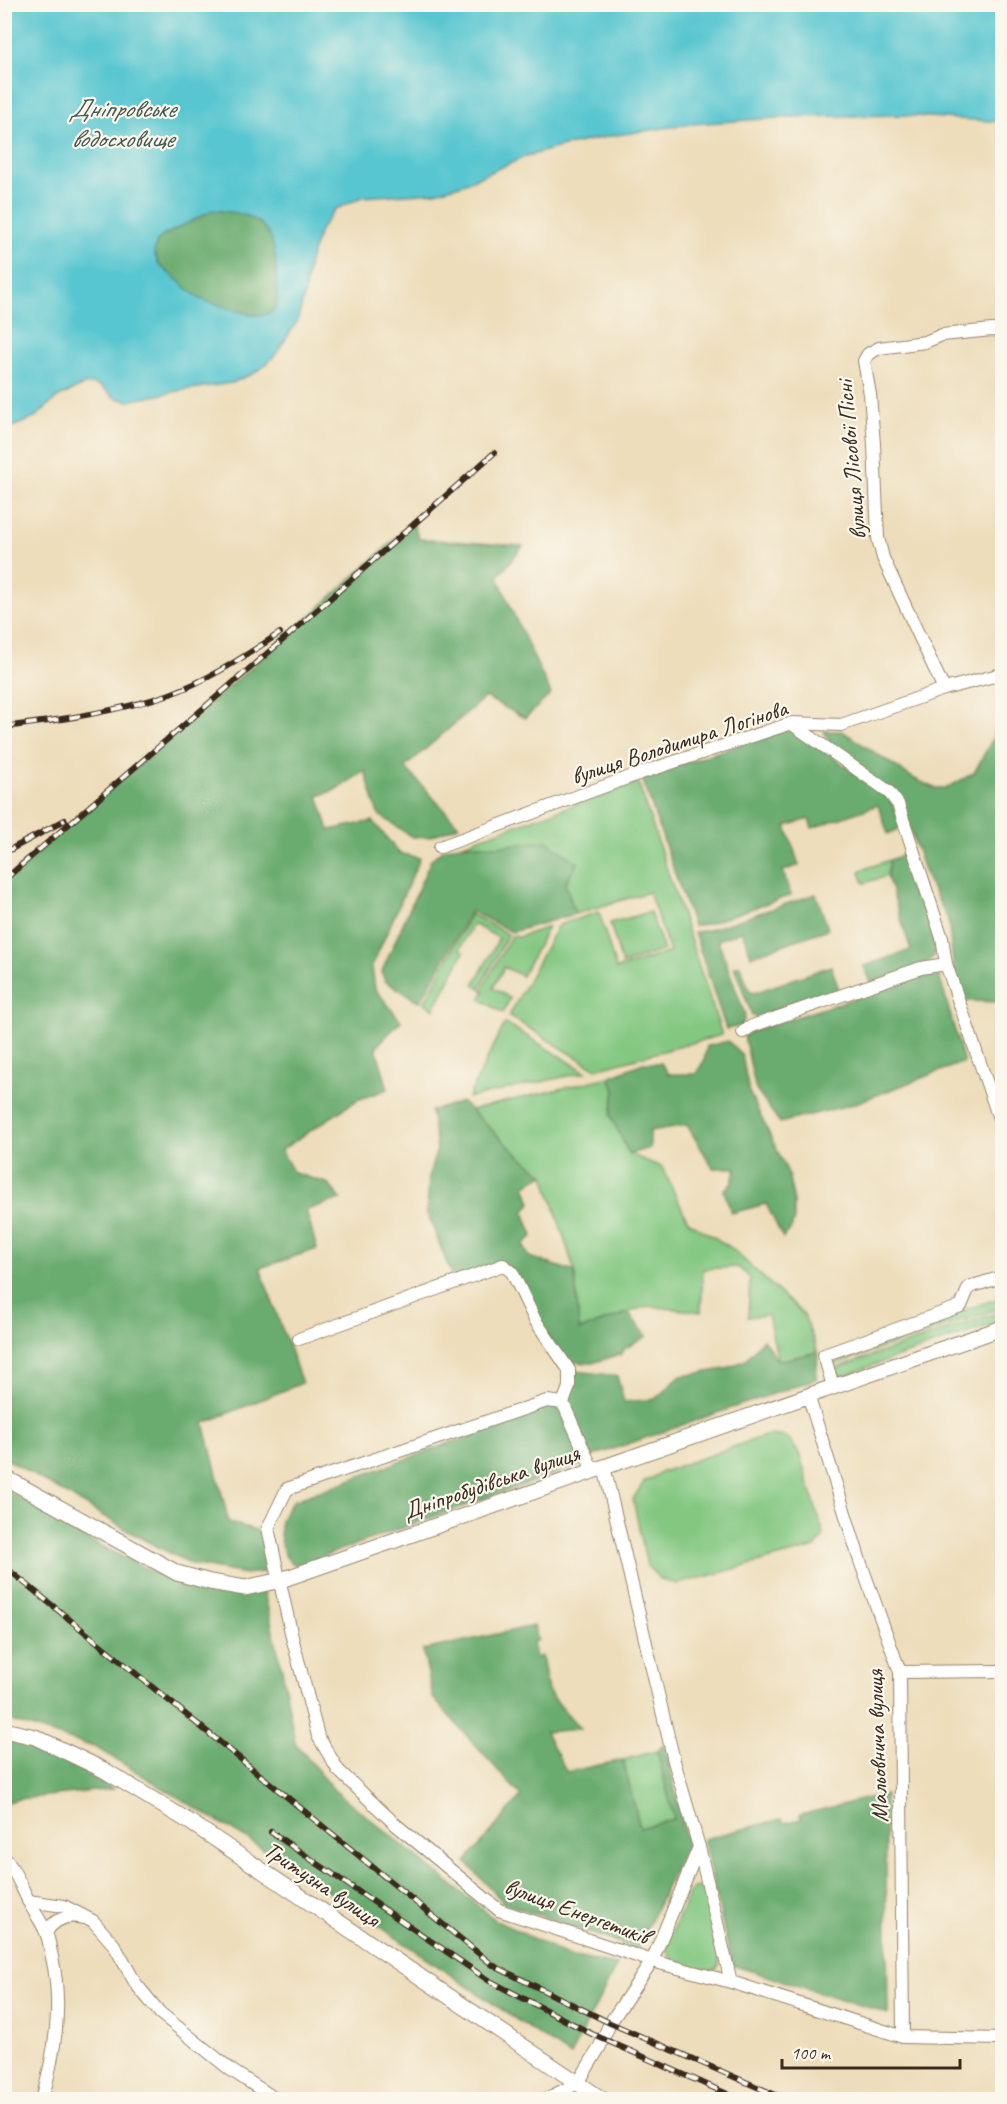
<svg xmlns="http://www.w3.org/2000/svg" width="1007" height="2104" viewBox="0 0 1007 2104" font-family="Caveat,sans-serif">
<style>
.green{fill:#83c781;stroke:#5f7850;stroke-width:1.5}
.forest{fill:#6aac6f;stroke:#526b46;stroke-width:1.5}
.water{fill:#59c6d0;stroke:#4a7877;stroke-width:1.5;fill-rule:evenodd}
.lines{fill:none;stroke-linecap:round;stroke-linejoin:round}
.minor-casing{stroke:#94846c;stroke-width:14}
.tertiary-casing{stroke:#94846c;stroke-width:17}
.minor{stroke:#fff;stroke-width:12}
.tertiary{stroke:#fff;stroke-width:15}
.rail-casing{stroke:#3b2a1e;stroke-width:6}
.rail{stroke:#fbf7ec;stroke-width:4;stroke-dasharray:11;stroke-linecap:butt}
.labels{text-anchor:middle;stroke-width:4.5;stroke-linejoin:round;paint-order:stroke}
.street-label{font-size:24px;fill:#3b2a1e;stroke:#fbf7ec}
.water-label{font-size:26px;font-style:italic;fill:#445953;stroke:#fbf7ec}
</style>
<rect width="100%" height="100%" fill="#fbf7ec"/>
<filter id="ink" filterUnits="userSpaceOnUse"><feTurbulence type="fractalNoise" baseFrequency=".0167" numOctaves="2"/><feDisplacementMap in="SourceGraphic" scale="12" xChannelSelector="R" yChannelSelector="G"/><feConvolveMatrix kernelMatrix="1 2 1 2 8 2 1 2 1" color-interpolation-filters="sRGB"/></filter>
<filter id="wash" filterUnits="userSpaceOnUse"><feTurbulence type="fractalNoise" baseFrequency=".008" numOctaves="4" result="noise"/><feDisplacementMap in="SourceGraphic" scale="24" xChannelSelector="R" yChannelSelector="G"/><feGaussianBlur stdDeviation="1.35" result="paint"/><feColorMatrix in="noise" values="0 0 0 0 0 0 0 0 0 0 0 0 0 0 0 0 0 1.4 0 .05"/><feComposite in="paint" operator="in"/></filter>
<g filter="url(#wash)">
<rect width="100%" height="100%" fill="#edddbb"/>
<g class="green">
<path d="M 638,782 L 722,1035 L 596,1069 L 509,1016 L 558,925 L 599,912 L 616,969 L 670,952 L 649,892 L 575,914 L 565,883 L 570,875 L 497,846 L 463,844 Z"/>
<path d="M 890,860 L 887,876 L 864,883 L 860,873 L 861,870 Z"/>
<path d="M 650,912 L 664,950 L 622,964 L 610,923 Z"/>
<path d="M 471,914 L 508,934 L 480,988 L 474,985 L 499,938 L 473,924 L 460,949 L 464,952 L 434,1009 L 424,1003 Z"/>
<path d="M 548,927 L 522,976 L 504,967 L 493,988 L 510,998 L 503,1013 L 480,999 L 485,991 L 482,990 L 511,936 L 519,937 Z"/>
<path d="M 505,1023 L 586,1072 L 468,1098 Z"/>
<path d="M 609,1077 L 615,1090 L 611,1116 L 629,1154 L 662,1167 L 688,1221 L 730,1247 L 804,1315 L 818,1352 L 778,1361 L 768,1315 L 748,1317 L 750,1278 L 738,1267 L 703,1269 L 701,1312 L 647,1306 L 579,1330 L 575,1272 L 544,1175 L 514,1151 L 471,1110 Z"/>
<path d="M 1002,1297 L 1002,1307 L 833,1365 L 834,1356 L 838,1353 Z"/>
<path d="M 1002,1311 L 1002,1321 L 843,1376 L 838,1375 L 834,1369 Z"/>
<path d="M 767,1435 L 787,1437 L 799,1453 L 824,1535 L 816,1547 L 678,1584 L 661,1580 L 647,1566 L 633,1499 L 644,1482 L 662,1472 Z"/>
<path d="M 657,1751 L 675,1819 L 640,1828 L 623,1760 Z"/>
<path d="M 699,1887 L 704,1890 L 720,1956 C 720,1965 719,1968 712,1972 C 693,1967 669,1967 666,1946 L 689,1894 L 693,1888 Z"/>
</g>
<g class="forest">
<path d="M 213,210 C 283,215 275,245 277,303 L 273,311 L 264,315 L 251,315 L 200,299 L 158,264 L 154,252 L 157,241 L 164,235 Z"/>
<path d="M 413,523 L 419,539 L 523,546 L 498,577 L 514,615 L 551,694 L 525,718 L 485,697 L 405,767 L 459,826 L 428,837 L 412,837 L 378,814 L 365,771 L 335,790 L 318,796 L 329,830 L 373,821 L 399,853 L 420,858 L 372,966 L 375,989 L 401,1021 L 376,1047 L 388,1089 L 357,1100 L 281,1150 L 294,1173 L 327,1183 L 341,1199 L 306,1210 L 317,1249 L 260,1268 L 302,1383 L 204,1423 L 229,1523 L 257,1530 L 266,1543 L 272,1571 L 245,1574 L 191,1564 L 139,1537 L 5,1458 L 5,880 L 299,626 Z"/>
<path d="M 1002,702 L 1002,1002 L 966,1001 L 954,971 L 948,919 L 927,879 L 901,802 L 831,746 L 824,731 L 842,731 L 913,778 L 934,788 L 947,788 L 974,773 L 993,738 Z"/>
<path d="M 795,729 L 890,799 L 902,827 L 888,834 L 878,805 L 812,828 L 809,819 L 786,826 L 799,865 L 783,871 L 791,895 L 707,924 L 693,926 L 642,778 L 782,730 Z"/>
<path d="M 547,841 L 578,863 L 565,883 L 575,914 L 512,932 L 471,911 L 420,1002 L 385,981 L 382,973 L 383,969 L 431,860 L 442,850 L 463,844 L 497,846 Z"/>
<path d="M 905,854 L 909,854 L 939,938 C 938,949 936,956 927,962 L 871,983 L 864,966 L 911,950 L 887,876 L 890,860 Z"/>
<path d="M 816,894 L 828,929 L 751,956 L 742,931 L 718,940 L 745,1015 L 742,1026 L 726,1029 L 694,932 L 708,930 Z"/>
<path d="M 740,965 L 749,990 L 754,993 L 831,966 L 840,993 L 759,1019 L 752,1015 L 734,966 Z"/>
<path d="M 938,972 L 964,1062 L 853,1104 L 780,1123 L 756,1090 L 744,1036 L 752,1031 Z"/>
<path d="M 728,1041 L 742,1055 L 749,1092 L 788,1173 L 794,1202 L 794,1219 L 791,1229 L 783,1238 L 766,1204 L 731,1213 L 724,1190 L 732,1183 L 736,1168 L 713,1168 L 687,1125 L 650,1131 L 650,1148 L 629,1154 L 611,1116 L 615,1090 L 609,1077 L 643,1063 L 661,1063 L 669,1074 L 696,1074 L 704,1061 L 707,1046 Z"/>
<path d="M 462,1102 L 514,1151 L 544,1175 L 525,1185 L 531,1203 L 524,1212 L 533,1236 L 523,1244 L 529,1257 L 575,1272 L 579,1330 L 628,1313 L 647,1336 L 624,1349 L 621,1354 L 592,1363 L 564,1362 L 503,1265 L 454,1281 L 427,1212 L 429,1175 L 437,1149 L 431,1111 Z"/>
<path d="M 763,1339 L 778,1361 L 818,1352 L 816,1379 L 587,1458 L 563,1403 L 569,1370 L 617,1376 L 624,1402 L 655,1399 L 681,1376 L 726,1369 L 746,1360 Z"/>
<path d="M 550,1406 L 562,1409 L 584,1458 L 579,1465 L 304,1563 C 301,1563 297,1565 294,1564 C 282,1560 278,1532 281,1521 C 283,1513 288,1507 293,1501 Z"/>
<path d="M 4,1489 L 76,1533 L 188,1590 L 264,1592 L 282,1669 L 295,1743 L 334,1790 L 497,1921 L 569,1956 L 617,1965 L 570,2056 L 285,1862 L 97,1748 L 5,1719 Z"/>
<path d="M 534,1626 L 538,1640 L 533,1642 L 536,1658 L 542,1656 L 548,1691 L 580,1729 L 545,1732 L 567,1772 L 623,1760 L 640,1828 L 674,1819 L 657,1751 L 665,1744 L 687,1844 L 637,1949 L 504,1903 L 466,1862 L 521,1796 L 433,1698 L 423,1650 Z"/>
<path d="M 5,1738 L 38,1746 L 113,1789 L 18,1799 L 5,1803 Z"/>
<path d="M 885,1794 L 888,2014 L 732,1965 L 703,1839 L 782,1819 L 784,1823 L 801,1819 L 800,1815 Z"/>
</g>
<path class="water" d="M 5,4 L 1002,5 L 1002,122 L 901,115 L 790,117 L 691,124 L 610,136 L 563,146 L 527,156 L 463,184 L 436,192 L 362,197 L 334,210 L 320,230 L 309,262 L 304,296 L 297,322 L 276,354 L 267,364 L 254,373 L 232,383 L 183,390 L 129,401 L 115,398 L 102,387 L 94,384 L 83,385 L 57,398 L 34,418 L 5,430 ZM 213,210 C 282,214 275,246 277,303 L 273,311 L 264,315 L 251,315 L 200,299 L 158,264 L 154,252 L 157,241 L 164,235 Z"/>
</g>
<g filter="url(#ink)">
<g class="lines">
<g class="minor-casing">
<g id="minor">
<path d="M 944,689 L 883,558 L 878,538 L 874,444 L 870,394 L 864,361 L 868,354 L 879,348 L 925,342 L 942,335 L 992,330 L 1002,331"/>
<path d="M 792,724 L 888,791 L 898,804 L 942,938 L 946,964 L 1002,1127"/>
<path d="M 440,847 L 638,774 L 792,723 L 841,725 L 944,689 L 1002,674"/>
<path d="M 743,1032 L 752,1026 L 921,968 L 946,964"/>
<path d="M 299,1339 L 503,1265 L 512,1272 L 535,1320 L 569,1370 L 569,1387 L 563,1403 L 593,1471"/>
<path d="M 833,1386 L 824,1355 L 961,1306 L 969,1287 L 1002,1277"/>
<path d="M 808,1395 L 860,1561 L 900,1672 L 903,2037"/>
<path d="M 563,1403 L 547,1401 L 287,1489 L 268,1528 L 292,1637 L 318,1736 L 338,1770 L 395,1824 L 499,1910 L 652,1961 L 731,1982 L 903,2037 L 1002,2039"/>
<path d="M 900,1672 L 1002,1671"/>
<path d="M 699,1847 L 731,1982"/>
<path d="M 4,1857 C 16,1871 21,1886 29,1902 C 34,1912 41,1921 45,1930 C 49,1938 50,1949 52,1957 C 63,2006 55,2052 42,2100"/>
<path d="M 28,1901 L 64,1906 L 93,1921 L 114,1945 L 136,1984 L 160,2013 L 231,2070 L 277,2100"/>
<path d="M 46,1932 C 55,1919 68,1914 83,1918"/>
<path d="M 544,2100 L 578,2083 L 599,2048 L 610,2023 L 652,1961 L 699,1847 L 674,1761 L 604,1467"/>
</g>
</g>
<g class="tertiary-casing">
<g id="tertiary">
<path d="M 4,1477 L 177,1573 L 210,1582 L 245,1588 L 281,1580 L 1002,1328"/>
<path d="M 4,1730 L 35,1737 L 104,1770 L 190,1822 L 603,2100"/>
</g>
</g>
<use href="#minor" class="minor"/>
<use href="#tertiary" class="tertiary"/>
<g class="rail-casing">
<g id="rail">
<path d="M 4,727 C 59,720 115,712 167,695 C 208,681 245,656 280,633"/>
<path d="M 4,853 L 65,820"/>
<path d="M 4,880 L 299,626 L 494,453"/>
<path d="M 4,1566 L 494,1966 L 610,2023 L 787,2100"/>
<path d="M 271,1832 L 488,1980 L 592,2034 L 741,2100"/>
</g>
</g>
<use href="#rail" class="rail"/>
</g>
</g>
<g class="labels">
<g class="street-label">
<text transform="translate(851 460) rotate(-95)" y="8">вулиця Лісової Пісні</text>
<text transform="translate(679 742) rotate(-18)" y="8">вулиця Володимира Логінова</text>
<text transform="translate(491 1482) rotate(-19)" y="8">Дніпробудівська вулиця</text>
<text transform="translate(877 1746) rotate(-92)" y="8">Мальовнича вулиця</text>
<text transform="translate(322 1884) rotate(34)" y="8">Тритузна вулиця</text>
<text transform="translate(577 1911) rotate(20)" y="8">вулиця Енергетиків</text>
</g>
<g class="water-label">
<text x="122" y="117">Дніпровське<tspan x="122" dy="30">водосховище</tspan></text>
</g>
</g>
<rect width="1007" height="2104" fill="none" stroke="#fbf7ec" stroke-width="24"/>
<path d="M782 2059v9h178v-9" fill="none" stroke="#3b2a1e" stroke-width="3"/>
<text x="791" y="2059" font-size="18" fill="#3b2a1e" stroke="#fbf7ec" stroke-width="4.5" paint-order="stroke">100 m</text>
</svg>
